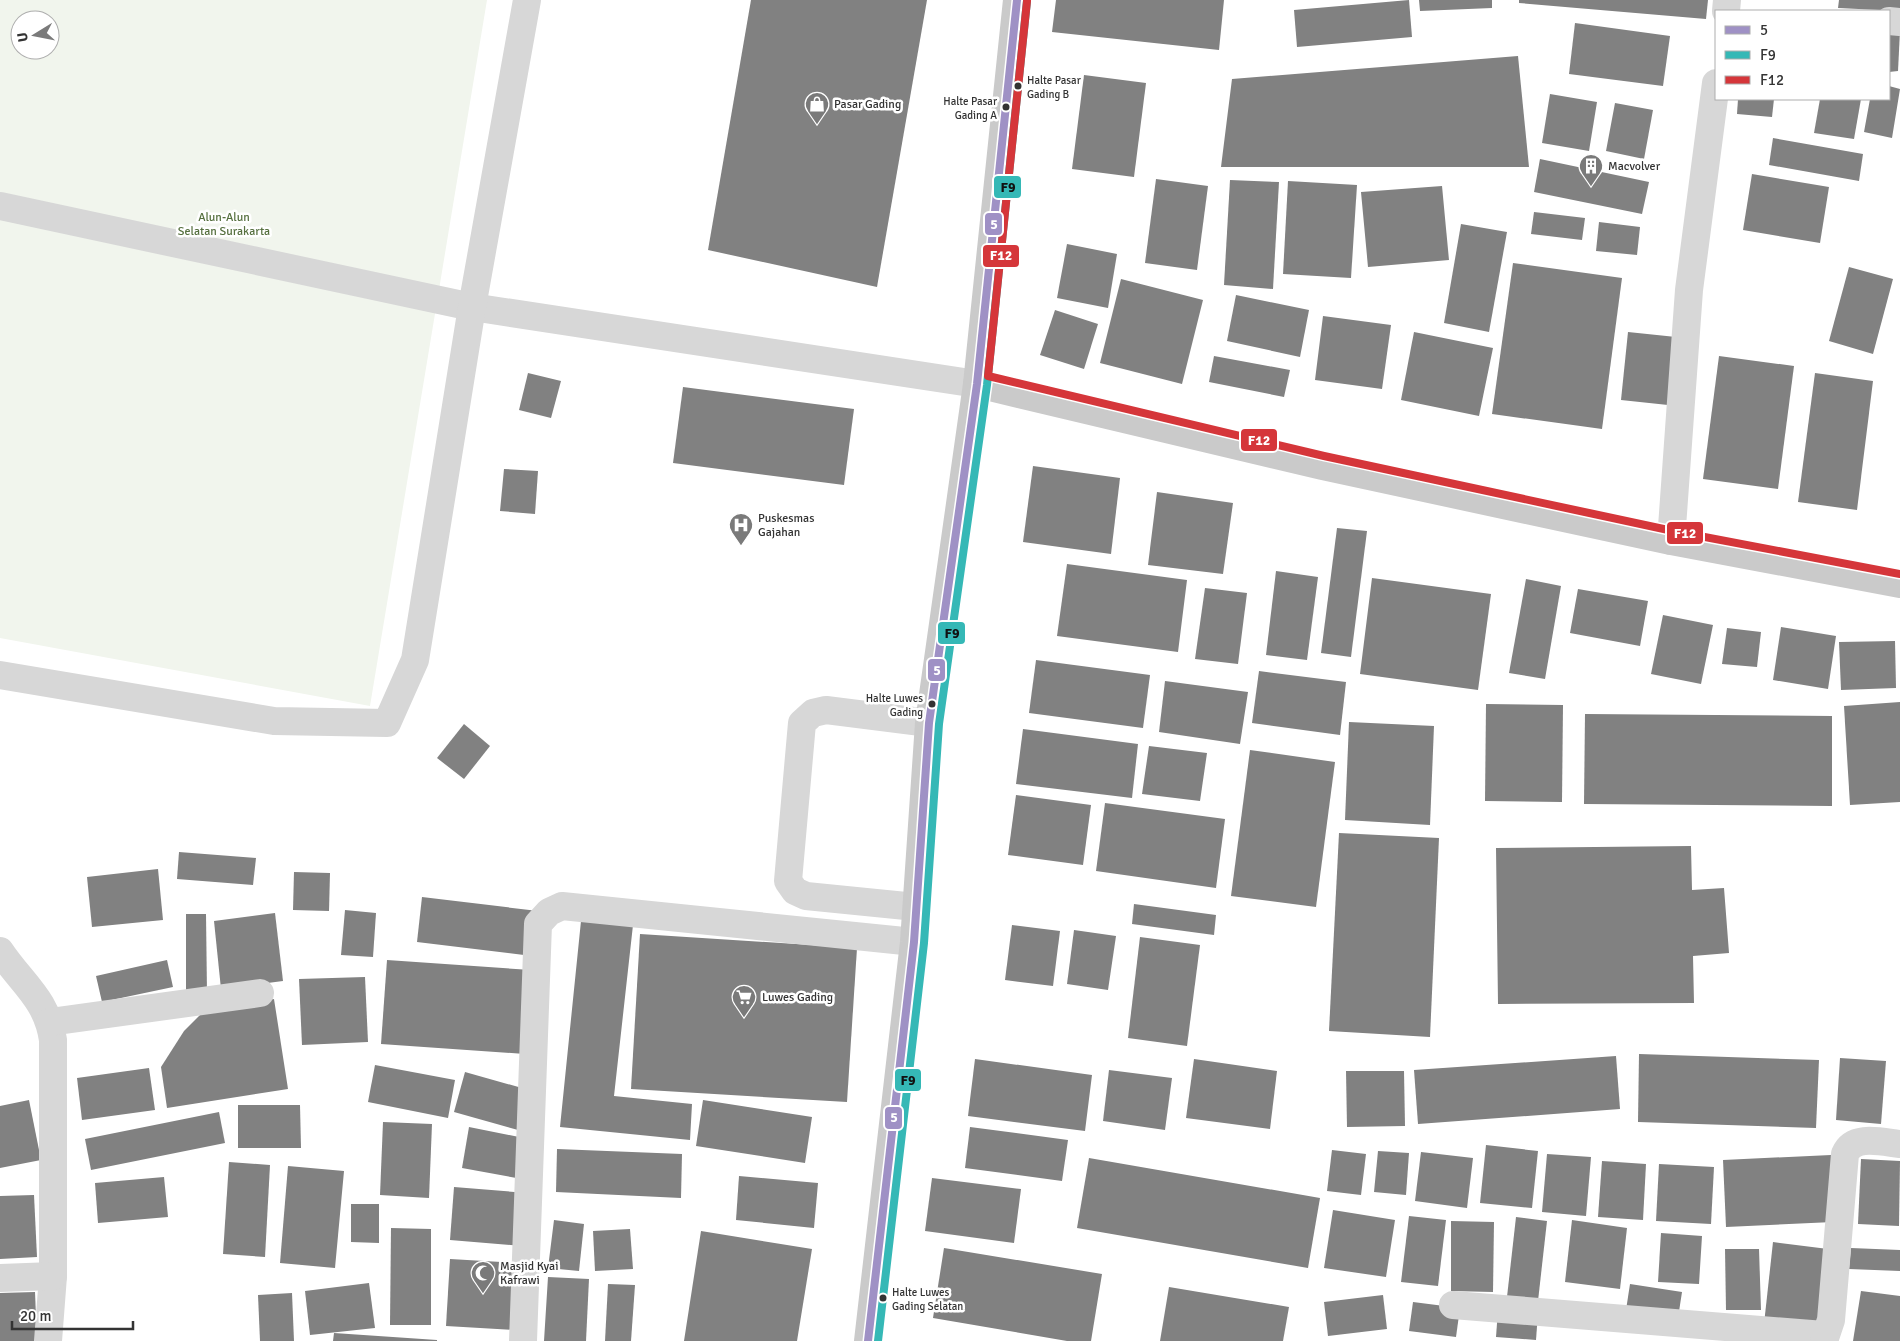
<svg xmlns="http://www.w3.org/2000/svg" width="1900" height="1341" viewBox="0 0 1900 1341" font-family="Signika,sans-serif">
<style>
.green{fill:#f1f5ed;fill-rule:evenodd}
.building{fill:#818181}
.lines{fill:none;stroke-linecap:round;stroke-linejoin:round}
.minor{stroke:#d7d7d7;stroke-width:28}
.major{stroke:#cacaca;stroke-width:28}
.bus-1-casing{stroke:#fff;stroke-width:11}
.bus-2-casing{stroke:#fff;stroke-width:11}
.bus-3-casing{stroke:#fff;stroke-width:11}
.bus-1{stroke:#9f91c5;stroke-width:8}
.bus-2{stroke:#35b8b6;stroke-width:8}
.bus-3{stroke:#d5363a;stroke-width:8}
.bus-dot{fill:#333;stroke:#fff;stroke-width:2}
.labels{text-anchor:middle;stroke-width:5;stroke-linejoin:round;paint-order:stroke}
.bus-label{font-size:11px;fill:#333;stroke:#fff;text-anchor:start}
.poi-label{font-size:12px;fill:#333;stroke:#fff;text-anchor:start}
.park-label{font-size:12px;fill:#56703f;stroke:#fff}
.line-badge{stroke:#fff;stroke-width:2}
.badge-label{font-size:14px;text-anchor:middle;font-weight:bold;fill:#fff}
.pale-badge-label{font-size:14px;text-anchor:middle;font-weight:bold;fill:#111}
</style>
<rect width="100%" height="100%" fill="#fff"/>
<path class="green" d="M 0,0 L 487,0 L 370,706 L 0,638 ZM 20,20 L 50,20 L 50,50 L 20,50 Z"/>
<g class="building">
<path d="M 751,0 L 927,0 L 877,287 L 708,250 Z"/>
<path d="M 1056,0 L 1224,0 L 1219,50 L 1052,32 Z"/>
<path d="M 1409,0 L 1412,37 L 1297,47 L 1294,10 Z"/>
<path d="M 1419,0 L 1492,0 L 1492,8 L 1420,11 Z"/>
<path d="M 1519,0 L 1708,0 L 1706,19 L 1519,3 Z"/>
<path d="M 1839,0 L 1900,0 L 1900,11 L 1838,8 Z"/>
<path d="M 1575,23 L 1670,36 L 1663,86 L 1569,74 Z"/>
<path d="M 1900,31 L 1898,71 L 1889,72 L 1889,33 Z"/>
<path d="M 1518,56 L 1529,167 L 1221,167 L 1232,79 Z"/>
<path d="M 1084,75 L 1146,83 L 1134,177 L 1072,169 Z"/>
<path d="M 1889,86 L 1900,89 L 1892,138 L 1864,132 L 1870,99 L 1889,99 Z"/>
<path d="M 1550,94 L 1597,102 L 1589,151 L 1542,143 Z"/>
<path d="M 1738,99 L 1774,99 L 1772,117 L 1737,114 Z"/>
<path d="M 1820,99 L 1861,99 L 1854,139 L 1814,133 Z"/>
<path d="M 1615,103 L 1653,110 L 1644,159 L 1606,151 Z"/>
<path d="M 1773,138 L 1863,154 L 1859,181 L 1769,165 Z"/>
<path d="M 1540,159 L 1649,182 L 1642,214 L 1534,192 Z"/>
<path d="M 1752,174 L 1829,187 L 1820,243 L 1743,230 Z"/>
<path d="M 1156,179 L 1208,186 L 1197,270 L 1145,263 Z"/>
<path d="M 1230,180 L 1279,182 L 1273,289 L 1224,285 Z"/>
<path d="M 1288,181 L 1357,185 L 1351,278 L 1283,274 Z"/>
<path d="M 1442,186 L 1449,260 L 1368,267 L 1361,192 Z"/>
<path d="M 1534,212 L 1585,218 L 1582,240 L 1531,234 Z"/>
<path d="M 1599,222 L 1640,227 L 1637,255 L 1596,251 Z"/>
<path d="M 1461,224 L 1507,232 L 1489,332 L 1444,323 Z"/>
<path d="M 1067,244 L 1117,254 L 1108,308 L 1057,298 Z"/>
<path d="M 1513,263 L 1622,278 L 1602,429 L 1492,414 Z"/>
<path d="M 1849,267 L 1893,279 L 1873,354 L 1829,341 Z"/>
<path d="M 1121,279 L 1203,300 L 1182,384 L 1100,363 Z"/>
<path d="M 1236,295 L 1309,310 L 1300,357 L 1227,341 Z"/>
<path d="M 1055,310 L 1098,324 L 1084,369 L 1040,355 Z"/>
<path d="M 1323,316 L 1391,325 L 1382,389 L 1315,380 Z"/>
<path d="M 1414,332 L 1493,348 L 1479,416 L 1401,400 Z"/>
<path d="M 1628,332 L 1676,337 L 1668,405 L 1621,400 Z"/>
<path d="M 1214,356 L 1290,370 L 1284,397 L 1209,382 Z"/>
<path d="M 1719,356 L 1794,366 L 1778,489 L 1703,479 Z"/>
<path d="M 528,373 L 561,381 L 551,418 L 519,410 Z"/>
<path d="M 1815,373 L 1873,381 L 1857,510 L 1798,502 Z"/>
<path d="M 683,387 L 854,409 L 844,485 L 673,463 Z"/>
<path d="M 1033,466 L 1120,478 L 1111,554 L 1023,542 Z"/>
<path d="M 504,469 L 538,471 L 535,514 L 500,511 Z"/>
<path d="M 1157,492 L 1233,503 L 1223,574 L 1148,565 Z"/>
<path d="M 1337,528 L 1367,531 L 1351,657 L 1321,653 Z"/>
<path d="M 1067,564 L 1187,580 L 1178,652 L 1057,636 Z"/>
<path d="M 1276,571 L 1318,577 L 1307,660 L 1266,655 Z"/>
<path d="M 1372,578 L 1491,594 L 1478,690 L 1360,674 Z"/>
<path d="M 1526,579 L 1561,586 L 1545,679 L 1509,673 Z"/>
<path d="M 1205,588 L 1247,593 L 1238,664 L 1195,659 Z"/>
<path d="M 1578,589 L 1648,601 L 1640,646 L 1570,633 Z"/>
<path d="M 1663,615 L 1713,625 L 1701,684 L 1651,674 Z"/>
<path d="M 1781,627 L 1836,636 L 1828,689 L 1773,680 Z"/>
<path d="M 1727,628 L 1761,632 L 1757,667 L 1722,664 Z"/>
<path d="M 1895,641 L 1896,688 L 1841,690 L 1839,642 Z"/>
<path d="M 1036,660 L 1150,675 L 1143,728 L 1029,713 Z"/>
<path d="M 1259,671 L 1346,682 L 1340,735 L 1252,723 Z"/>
<path d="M 1165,681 L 1248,692 L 1240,744 L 1159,732 Z"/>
<path d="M 1900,702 L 1900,802 L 1850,805 L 1844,706 Z"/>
<path d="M 1486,704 L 1563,705 L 1562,802 L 1485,801 Z"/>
<path d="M 1585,714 L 1832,716 L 1832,806 L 1584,804 Z"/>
<path d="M 1349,722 L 1434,726 L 1430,825 L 1345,820 Z"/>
<path d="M 464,724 L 490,746 L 464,779 L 437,758 Z"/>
<path d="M 1023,729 L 1138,744 L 1132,798 L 1016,784 Z"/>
<path d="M 1149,746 L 1207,753 L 1200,801 L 1142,794 Z"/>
<path d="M 1250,750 L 1335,762 L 1316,907 L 1231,896 Z"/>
<path d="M 1016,795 L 1091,805 L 1083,865 L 1008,855 Z"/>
<path d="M 1105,803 L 1225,819 L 1216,888 L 1096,871 Z"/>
<path d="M 1339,833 L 1439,838 L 1430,1037 L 1329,1031 Z"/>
<path d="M 1691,846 L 1692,890 L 1724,888 L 1729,953 L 1693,956 L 1694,1003 L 1498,1004 L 1496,848 Z"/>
<path d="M 179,852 L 256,858 L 253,885 L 177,879 Z"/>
<path d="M 158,869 L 163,920 L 92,927 L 87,877 Z"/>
<path d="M 294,872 L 330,873 L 329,911 L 293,910 Z"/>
<path d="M 422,897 L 538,911 L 532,956 L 417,942 Z"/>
<path d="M 1134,904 L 1216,915 L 1214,935 L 1132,924 Z"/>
<path d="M 345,910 L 376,913 L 373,957 L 341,955 Z"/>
<path d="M 275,913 L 283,981 L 221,989 L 214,921 Z"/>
<path d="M 186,914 L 206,914 L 207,994 L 186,994 Z"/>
<path d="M 581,921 L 633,925 L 614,1096 L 692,1104 L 690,1140 L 560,1127 Z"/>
<path d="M 1012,925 L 1060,931 L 1053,986 L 1005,980 Z"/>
<path d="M 1074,930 L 1116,936 L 1108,990 L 1067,984 Z"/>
<path d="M 640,934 L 857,948 L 847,1102 L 631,1089 Z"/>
<path d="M 1140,937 L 1200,945 L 1187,1046 L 1128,1038 Z"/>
<path d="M 167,960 L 173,987 L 102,1002 L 96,976 Z"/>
<path d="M 387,960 L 531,970 L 525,1054 L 381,1044 Z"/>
<path d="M 365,977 L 368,1042 L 302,1045 L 299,979 Z"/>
<path d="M 274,999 L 288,1089 L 167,1108 L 161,1067 L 184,1031 L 206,1009 Z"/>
<path d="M 1639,1054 L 1819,1060 L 1816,1128 L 1638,1122 Z"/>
<path d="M 1616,1056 L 1620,1109 L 1418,1124 L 1414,1070 Z"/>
<path d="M 1840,1058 L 1886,1061 L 1881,1124 L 1836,1120 Z"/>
<path d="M 975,1059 L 1092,1075 L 1085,1131 L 968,1116 Z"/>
<path d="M 1194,1059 L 1277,1071 L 1270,1129 L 1186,1118 Z"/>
<path d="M 375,1065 L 455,1080 L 448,1118 L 368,1102 Z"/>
<path d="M 149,1068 L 155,1110 L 82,1120 L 77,1078 Z"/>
<path d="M 1109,1070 L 1172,1078 L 1165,1130 L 1103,1121 Z"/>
<path d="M 1346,1071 L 1404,1071 L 1405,1126 L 1347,1127 Z"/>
<path d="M 465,1072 L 529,1090 L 518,1130 L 454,1112 Z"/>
<path d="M 29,1100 L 41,1160 L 0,1168 L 0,1106 Z"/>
<path d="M 703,1100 L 812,1117 L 805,1163 L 696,1146 Z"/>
<path d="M 238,1105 L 300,1105 L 301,1148 L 238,1148 Z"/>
<path d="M 219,1112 L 225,1143 L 91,1170 L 85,1139 Z"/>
<path d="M 383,1122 L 432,1124 L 429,1198 L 380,1195 Z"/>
<path d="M 469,1127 L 529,1139 L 522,1179 L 462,1168 Z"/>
<path d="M 970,1127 L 1068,1140 L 1062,1181 L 965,1168 Z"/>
<path d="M 1486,1145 L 1538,1151 L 1532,1208 L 1480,1203 Z"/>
<path d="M 557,1149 L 682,1154 L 681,1198 L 556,1192 Z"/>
<path d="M 1332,1150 L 1366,1154 L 1361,1195 L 1327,1191 Z"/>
<path d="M 1378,1151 L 1409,1153 L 1406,1195 L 1374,1192 Z"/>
<path d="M 1421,1152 L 1473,1158 L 1467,1208 L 1415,1201 Z"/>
<path d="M 1547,1154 L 1591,1157 L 1586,1216 L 1542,1212 Z"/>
<path d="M 1831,1155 L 1833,1222 L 1726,1227 L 1723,1160 Z"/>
<path d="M 1089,1158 L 1320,1198 L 1308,1268 L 1077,1228 Z"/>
<path d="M 1861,1159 L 1900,1161 L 1899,1226 L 1858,1224 Z"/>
<path d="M 1602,1161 L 1646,1164 L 1643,1220 L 1598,1217 Z"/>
<path d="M 229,1162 L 270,1165 L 265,1257 L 223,1254 Z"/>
<path d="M 1659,1164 L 1714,1167 L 1711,1224 L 1656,1221 Z"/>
<path d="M 288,1166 L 344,1171 L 335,1268 L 280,1263 Z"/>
<path d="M 739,1176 L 818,1183 L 814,1228 L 736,1220 Z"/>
<path d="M 164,1177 L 168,1217 L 98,1223 L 95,1183 Z"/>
<path d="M 932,1178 L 1021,1189 L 1014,1243 L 925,1231 Z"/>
<path d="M 454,1187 L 527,1193 L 522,1246 L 450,1240 Z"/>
<path d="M 34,1195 L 37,1257 L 0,1259 L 0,1196 Z"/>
<path d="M 351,1204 L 379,1204 L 379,1243 L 351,1242 Z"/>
<path d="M 1333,1210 L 1395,1220 L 1386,1277 L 1324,1268 Z"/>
<path d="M 1409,1216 L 1446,1220 L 1438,1286 L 1401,1282 Z"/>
<path d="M 1516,1217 L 1547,1221 L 1538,1301 L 1507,1297 Z"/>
<path d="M 554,1220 L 584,1224 L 579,1271 L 548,1268 Z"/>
<path d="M 1572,1220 L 1627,1228 L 1620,1289 L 1565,1282 Z"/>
<path d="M 1451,1221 L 1494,1222 L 1493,1292 L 1451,1291 Z"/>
<path d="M 391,1228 L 431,1229 L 431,1325 L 390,1325 Z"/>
<path d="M 630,1229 L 633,1269 L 595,1271 L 593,1231 Z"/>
<path d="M 701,1231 L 812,1249 L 797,1341 L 684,1341 Z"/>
<path d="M 1661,1233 L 1702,1236 L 1699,1284 L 1658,1282 Z"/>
<path d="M 1773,1242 L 1828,1249 L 1818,1331 L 1764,1324 Z"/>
<path d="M 944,1248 L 1102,1274 L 1091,1341 L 1067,1341 L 933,1318 Z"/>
<path d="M 1851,1248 L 1900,1250 L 1900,1271 L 1849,1269 Z"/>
<path d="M 1725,1249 L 1759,1249 L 1761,1310 L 1726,1310 Z"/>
<path d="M 450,1259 L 520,1263 L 515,1330 L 446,1326 Z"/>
<path d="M 548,1277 L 589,1279 L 586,1341 L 544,1341 Z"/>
<path d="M 369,1283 L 375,1328 L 310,1335 L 305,1291 Z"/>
<path d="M 608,1284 L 635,1285 L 631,1341 L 605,1341 Z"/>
<path d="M 1630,1284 L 1682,1292 L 1678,1318 L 1626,1310 Z"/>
<path d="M 1169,1287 L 1289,1307 L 1283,1341 L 1160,1341 Z"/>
<path d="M 1861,1291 L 1900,1296 L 1900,1341 L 1853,1341 Z"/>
<path d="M 35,1292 L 37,1341 L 0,1341 L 0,1293 Z"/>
<path d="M 292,1293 L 294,1341 L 260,1341 L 258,1295 Z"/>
<path d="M 1383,1295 L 1387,1329 L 1328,1336 L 1324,1302 Z"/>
<path d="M 1413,1302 L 1460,1308 L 1456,1337 L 1409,1331 Z"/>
<path d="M 1498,1310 L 1538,1313 L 1536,1340 L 1496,1337 Z"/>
<path d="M 334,1333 L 437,1340 L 437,1341 L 333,1341 Z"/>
</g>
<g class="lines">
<g class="minor">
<path d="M 1726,11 L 1727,0"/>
<path d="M 1889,21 L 1900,22"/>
<path d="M 0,206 L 472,307 L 977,384"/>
<path d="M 1671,541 L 1689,290 L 1716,83"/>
<path d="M 0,675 L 274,721 L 387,723 L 415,660 L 472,307 L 527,0"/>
<path d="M 916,907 L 806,896 L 795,891 L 788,881 L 802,723 L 813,713 L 826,710 L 929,723"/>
<path d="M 0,951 C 22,984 47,999 53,1040 L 53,1276 L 48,1341"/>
<path d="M 50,1022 L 260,993"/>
<path d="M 0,1278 L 53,1276"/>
<path d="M 1453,1305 L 1824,1335"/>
<path d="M 523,1341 L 538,924 L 549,912 L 562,906 L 914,942"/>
<path d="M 1824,1341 L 1831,1320 L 1845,1154 C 1853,1134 1882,1142 1900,1144"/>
</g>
<g class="major">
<path d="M 977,384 L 1322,466 L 1671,541 L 1900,584"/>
<path d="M 868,1341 L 914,942 L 929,723 L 977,384 L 1017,0"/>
</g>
<g class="bus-1-casing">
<path id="bus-1" d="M 868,1341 L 914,942 L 929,723 L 977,384 L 1017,0"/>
</g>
<g class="bus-2-casing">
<path id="bus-2" d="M 878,1341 L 924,943 L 939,724 L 987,385 L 1027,1"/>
</g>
<g class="bus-3-casing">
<path id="bus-3" d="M 1027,1 L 988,376 L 1324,456 L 1673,531 L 1900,574"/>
</g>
<use href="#bus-1" class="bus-1"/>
<use href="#bus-2" class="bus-2"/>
<use href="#bus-3" class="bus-3"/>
</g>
<defs>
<g id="shop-pin" transform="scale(1.25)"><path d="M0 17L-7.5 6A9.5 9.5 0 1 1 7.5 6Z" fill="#7a7a7a" stroke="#fff"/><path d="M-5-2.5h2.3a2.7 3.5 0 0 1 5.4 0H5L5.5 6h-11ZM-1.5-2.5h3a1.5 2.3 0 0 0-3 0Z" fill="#fff"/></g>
<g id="building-pin" transform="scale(1.25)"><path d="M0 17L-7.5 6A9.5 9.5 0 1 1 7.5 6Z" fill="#7a7a7a" stroke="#fff"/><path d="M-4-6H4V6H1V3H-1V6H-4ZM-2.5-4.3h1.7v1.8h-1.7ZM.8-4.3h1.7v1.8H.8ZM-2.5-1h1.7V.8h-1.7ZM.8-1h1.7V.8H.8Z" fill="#fff"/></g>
<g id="hospital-pin" transform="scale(1.25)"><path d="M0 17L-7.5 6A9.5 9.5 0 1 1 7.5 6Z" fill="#7a7a7a" stroke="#fff"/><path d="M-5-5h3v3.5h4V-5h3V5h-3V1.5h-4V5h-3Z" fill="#fff"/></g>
<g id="supermarket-pin" transform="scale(1.25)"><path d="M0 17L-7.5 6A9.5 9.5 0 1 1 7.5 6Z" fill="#7a7a7a" stroke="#fff"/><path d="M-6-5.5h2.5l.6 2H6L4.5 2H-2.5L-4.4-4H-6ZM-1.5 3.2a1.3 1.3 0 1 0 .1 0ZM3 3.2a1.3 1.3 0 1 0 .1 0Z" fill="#fff"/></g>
<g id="mosque-pin" transform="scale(1.25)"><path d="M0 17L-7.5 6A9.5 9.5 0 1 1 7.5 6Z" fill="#7a7a7a" stroke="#fff"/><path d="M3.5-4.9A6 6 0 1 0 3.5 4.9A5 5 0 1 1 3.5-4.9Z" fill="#fff"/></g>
</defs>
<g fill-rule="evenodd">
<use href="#shop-pin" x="817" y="104"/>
<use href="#building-pin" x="1591" y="166"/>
<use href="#hospital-pin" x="741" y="525"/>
<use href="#supermarket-pin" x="744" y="997"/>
<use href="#mosque-pin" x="483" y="1273"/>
</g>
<g class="bus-dot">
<circle cx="1018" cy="86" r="4.5"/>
<circle cx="1006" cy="107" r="4.5"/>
<circle cx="932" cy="704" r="4.5"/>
<circle cx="883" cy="1298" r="4.5"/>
</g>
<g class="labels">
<g class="bus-label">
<text x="1027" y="84">Halte Pasar<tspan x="1027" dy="14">Gading B</tspan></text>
<text x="997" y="105" text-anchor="end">Halte Pasar<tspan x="997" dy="14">Gading A</tspan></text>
<text x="923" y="702" text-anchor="end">Halte Luwes<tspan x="923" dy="14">Gading</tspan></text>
<text x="892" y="1296">Halte Luwes<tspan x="892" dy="14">Gading Selatan</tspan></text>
</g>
<g class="poi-label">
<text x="834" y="108">Pasar Gading</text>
<text x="1608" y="170">Macvolver</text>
<text x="758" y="522">Puskesmas<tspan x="758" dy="14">Gajahan</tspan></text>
<text x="762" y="1001">Luwes Gading</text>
<text x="500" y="1270">Masjid Kyai<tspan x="500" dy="14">Kafrawi</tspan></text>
</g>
<g class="park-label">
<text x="224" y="221">Alun-Alun<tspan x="224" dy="14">Selatan Surakarta</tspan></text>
</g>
</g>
<g class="line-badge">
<rect x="993" y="175" width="29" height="24" rx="5" fill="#35b8b6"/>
<rect x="984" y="212" width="19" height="24" rx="5" fill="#9f91c5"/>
<rect x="982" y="244" width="38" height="24" rx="5" fill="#d5363a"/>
<rect x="1240" y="428" width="38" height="24" rx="5" fill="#d5363a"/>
<rect x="1666" y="521" width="38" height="24" rx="5" fill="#d5363a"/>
<rect x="937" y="621" width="29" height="24" rx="5" fill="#35b8b6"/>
<rect x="927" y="658" width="19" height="24" rx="5" fill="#9f91c5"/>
<rect x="894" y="1068" width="28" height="24" rx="5" fill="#35b8b6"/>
<rect x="884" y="1106" width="19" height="24" rx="5" fill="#9f91c5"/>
</g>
<g class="badge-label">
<text x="994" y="229">5</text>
<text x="1001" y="260">F12</text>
<text x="1259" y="445">F12</text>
<text x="1685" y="538">F12</text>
<text x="937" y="675">5</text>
<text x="894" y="1122">5</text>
</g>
<g class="pale-badge-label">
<text x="1008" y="192">F9</text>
<text x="952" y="638">F9</text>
<text x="908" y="1085">F9</text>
</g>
<rect x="1715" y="10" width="175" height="90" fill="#ffffff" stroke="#adadad"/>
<rect x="1725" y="26" width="25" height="8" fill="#9f91c5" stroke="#adadad"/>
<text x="1760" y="35" font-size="15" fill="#333333">5</text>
<rect x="1725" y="51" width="25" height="8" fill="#35b8b6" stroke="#adadad"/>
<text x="1760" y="60" font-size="15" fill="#333333">F9</text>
<rect x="1725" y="76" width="25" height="8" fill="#d5363a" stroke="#adadad"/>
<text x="1760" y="85" font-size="15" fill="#333333">F12</text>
<g transform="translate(35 35) rotate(260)"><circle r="24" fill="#ffffff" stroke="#adadad"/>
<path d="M0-4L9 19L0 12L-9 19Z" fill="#7a7a7a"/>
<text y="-8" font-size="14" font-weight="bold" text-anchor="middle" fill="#333333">U</text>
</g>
<path d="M12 1321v8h121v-8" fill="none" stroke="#333333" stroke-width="2.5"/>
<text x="20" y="1321" font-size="15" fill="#333333" stroke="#ffffff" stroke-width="4" paint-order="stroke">20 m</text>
</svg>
